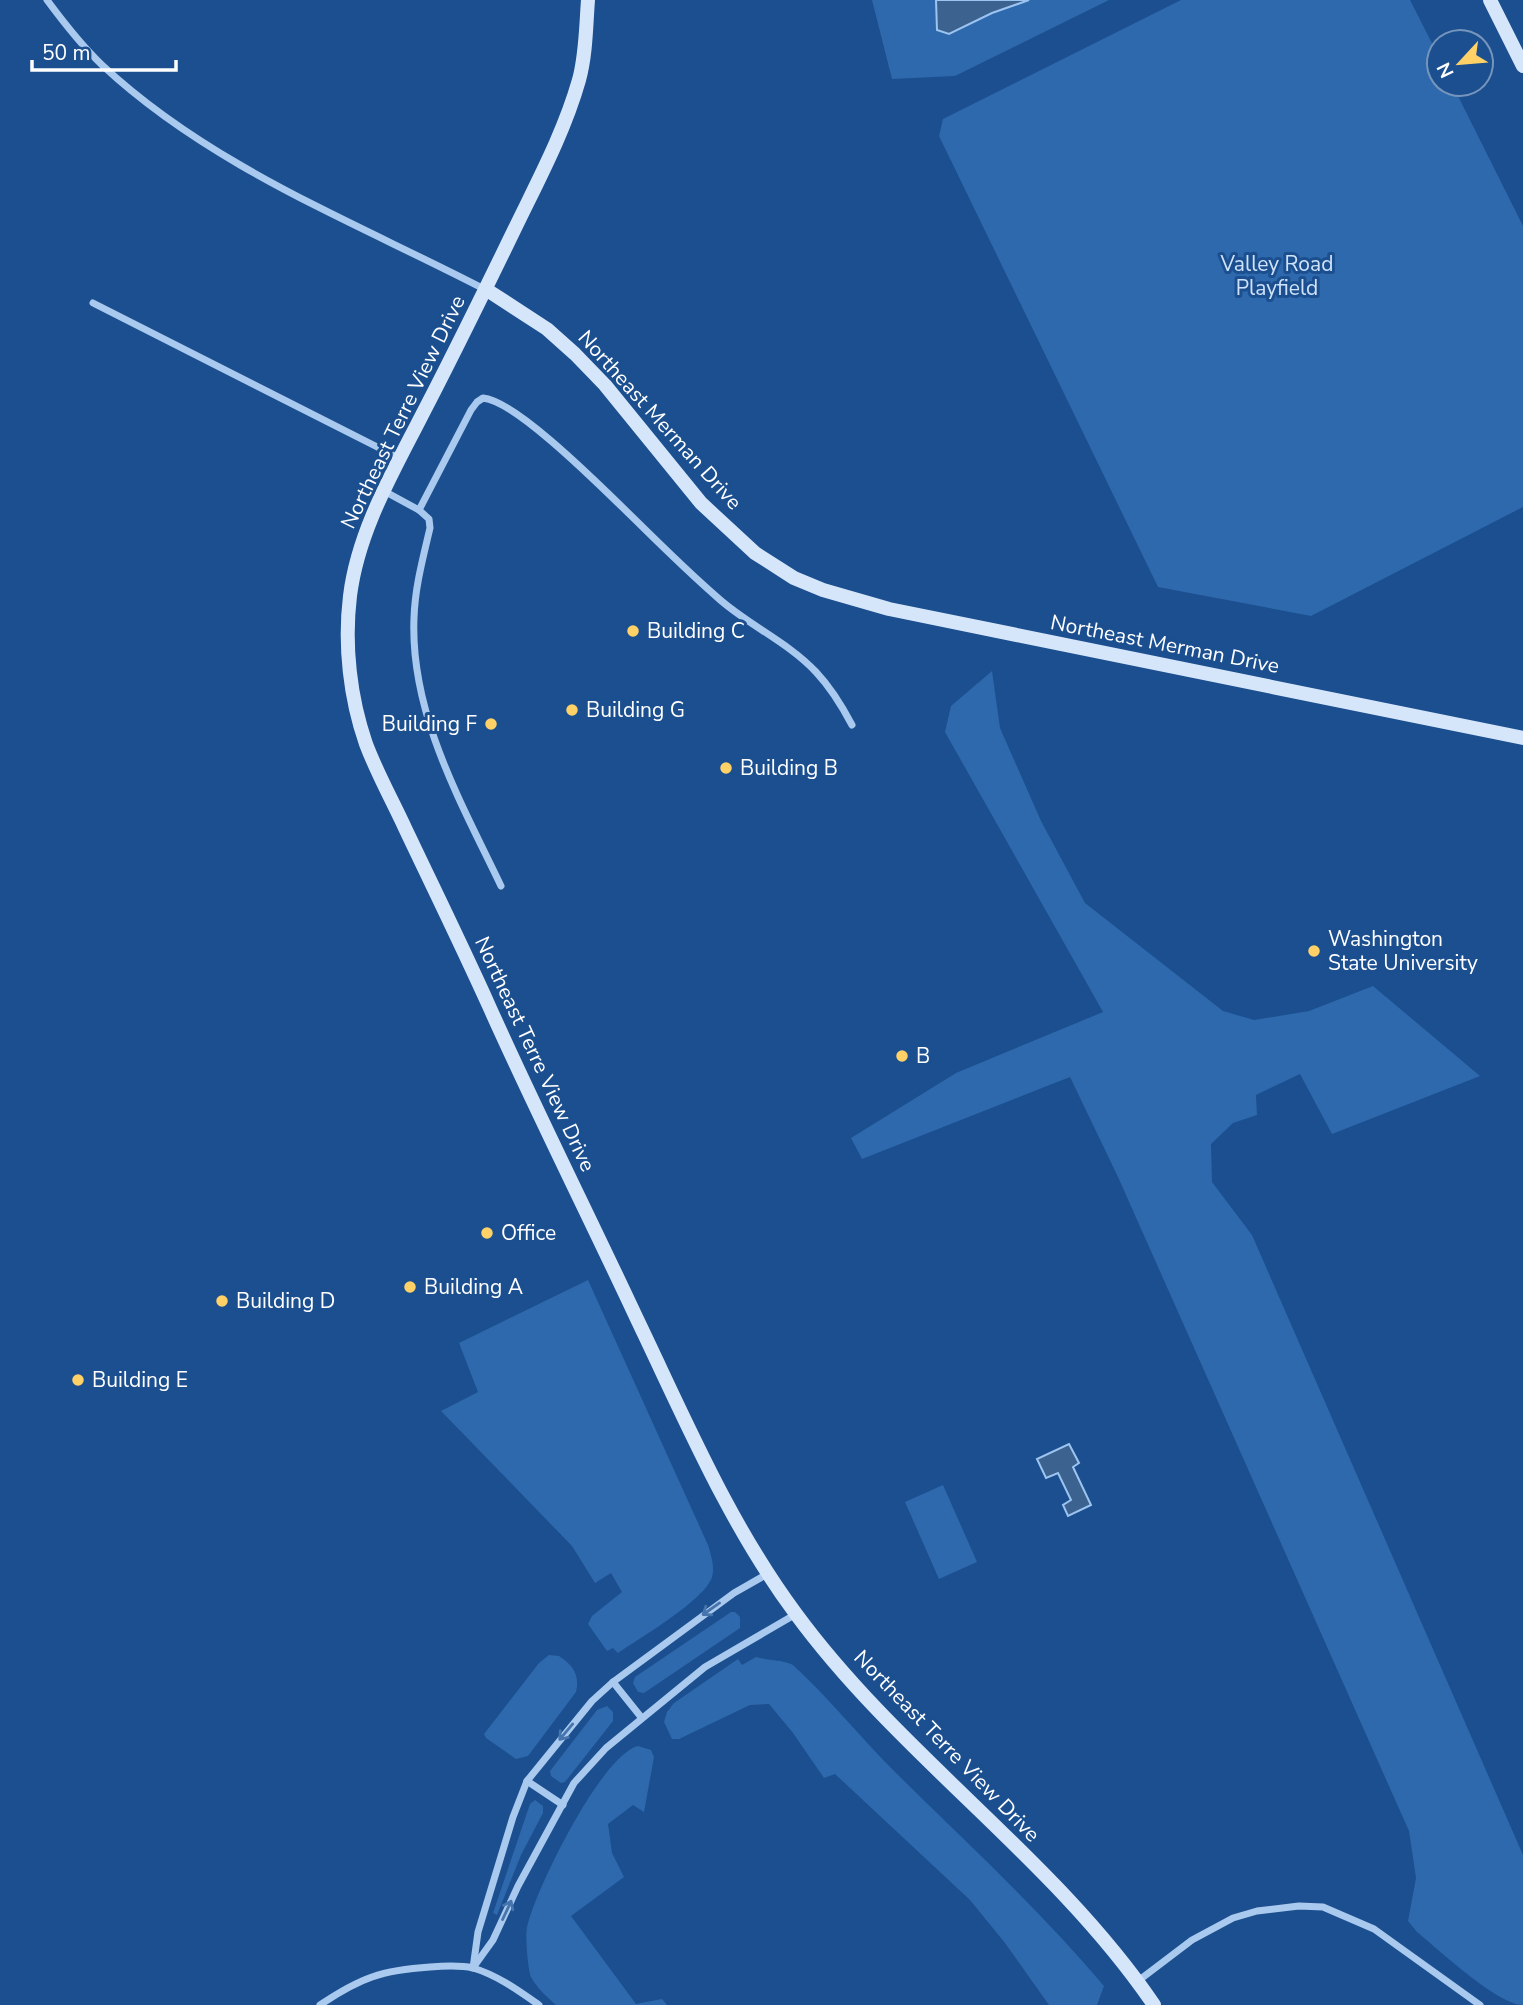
<svg xmlns="http://www.w3.org/2000/svg" width="1523" height="2005" viewBox="0 0 1523 2005" font-family="'Nunito Sans',sans-serif">
<style>
.green{fill:#2e69ad}
.water{fill:#3c6290;stroke:#9cc4f0;stroke-width:2}
.lines{fill:none;stroke-linecap:round;stroke-linejoin:round}
.street{stroke:#a9c9ee;stroke-width:7}
.secondary{stroke:#d6e6fa;stroke-width:14}
.oneway{stroke:#4674ac}
.poi-dot{fill:#ffd166;stroke:#1b4f8f;stroke-width:2.5}
.labels{text-anchor:middle;stroke-width:6;stroke-linejoin:round;paint-order:stroke}
.park-label{font-size:21px;fill:#cfe3fa;stroke:#1b4f8f}
.street-label{font-size:21px;fill:#fff;stroke:#1b4f8f}
.poi-label{font-size:21px;fill:#fff;stroke:#1b4f8f;text-anchor:start}
</style>
<rect width="100%" height="100%" fill="#1b4f8f"/>
<g class="green">
<path d="M 872,0 L 1109,0 L 955,76 L 892,79 Z"/>
<path d="M 1181,0 L 1410,0 L 1439,57 L 1439,84 L 1452,84 L 1523,226 L 1523,507 L 1311,616 L 1158,587 L 939,136 L 943,119 Z"/>
<path d="M 992,671 L 1000,728 L 1041,821 L 1085,903 L 1223,1011 L 1254,1020 L 1309,1011 L 1373,986 L 1480,1076 L 1332,1134 L 1300,1074 L 1256,1095 L 1257,1115 L 1233,1123 L 1211,1144 L 1212,1182 L 1252,1235 L 1523,1855 L 1523,2005 C 1498,2005 1439,1950 1417,1932 L 1408,1921 L 1416,1878 L 1409,1831 L 1118,1177 L 1070,1077 L 862,1159 L 851,1138 L 956,1073 L 1103,1012 L 945,732 L 951,706 Z"/>
<path d="M 588,1280 L 708,1545 C 711,1555 715,1567 712,1577 C 705,1600 640,1638 618,1653 L 613,1648 L 607,1651 L 588,1624 L 592,1616 L 622,1592 L 611,1573 L 595,1583 L 572,1546 L 441,1411 L 478,1392 L 459,1343 Z"/>
<path d="M 943,1485 L 977,1562 L 939,1579 L 905,1502 Z"/>
<path d="M 731,1612 L 735,1612 L 740,1617 L 740,1628 L 644,1693 L 638,1692 L 633,1683 L 635,1677 Z"/>
<path d="M 549,1655 L 559,1656 C 573,1665 580,1675 576,1692 L 528,1756 L 516,1759 L 486,1738 L 484,1734 L 539,1663 Z"/>
<path d="M 756,1657 C 769,1661 781,1659 793,1665 C 830,1699 861,1738 896,1773 C 967,1843 1040,1910 1104,1986 L 1097,2005 L 1049,2005 L 1005,1943 L 970,1900 L 835,1774 L 824,1778 L 793,1733 L 769,1704 L 750,1705 L 679,1739 L 672,1739 L 664,1722 L 667,1712 L 674,1703 L 738,1659 L 742,1665 Z"/>
<path d="M 607,1706 L 613,1712 L 613,1721 L 565,1782 L 561,1783 L 551,1776 L 550,1771 L 597,1710 Z"/>
<path d="M 638,1746 L 651,1750 L 654,1757 L 644,1812 L 633,1805 L 608,1824 L 612,1853 L 624,1877 L 571,1916 L 636,2004 L 662,1999 L 667,2005 L 556,2005 C 548,1998 536,1987 531,1977 C 528,1970 525,1936 527,1928 C 534,1892 602,1754 638,1746 Z"/>
<path d="M 535,1800 L 543,1806 L 543,1813 L 521,1855 L 497,1915 L 493,1913 L 530,1804 Z"/>
</g>
<g class="water">
<path d="M 936,0 L 1029,0 L 992,13 L 949,34 L 937,30 Z"/>
<path d="M 1069,1444 L 1079,1463 L 1073,1467 L 1091,1505 L 1068,1516 L 1063,1505 L 1071,1500 L 1058,1473 L 1046,1478 L 1037,1459 Z"/>
</g>
<g class="lines">
<g class="street">
<path d="M 47,0 C 64,23 81,45 102,65 C 211,167 355,222 486,290"/>
<path d="M 93,303 L 399,458"/>
<path d="M 384,491 L 419,510"/>
<path d="M 501,886 C 461,802 410,714 414,618 C 415,587 423,558 430,528 L 429,519 L 419,510 L 471,410 L 477,402 L 483,398 C 502,400 536,428 550,440 C 609,490 660,548 718,598 C 748,625 788,642 816,672 C 831,688 842,706 852,725"/>
<path d="M 613,1682 L 641,1717"/>
<path d="M 527,1781 L 563,1805"/>
<path d="M 475,1965 L 493,1940 L 518,1886 L 574,1783 L 606,1748 L 705,1667 L 796,1614"/>
<path d="M 473,1968 L 478,1932 L 513,1817 L 527,1781 L 592,1701 L 613,1682 L 734,1593 L 769,1573"/>
<path d="M 1138,1981 L 1192,1940 L 1233,1918 L 1257,1911 L 1299,1906 L 1323,1907 L 1374,1929 L 1480,2005"/>
<path d="M 320,2005 C 360,1978 382,1970 430,1967 C 443,1966 460,1965 473,1968 C 497,1975 519,1991 539,2005"/>
</g>
<g class="secondary">
<path d="M 588,0 C 586,26 586,55 579,80 C 565,129 542,173 520,218 C 488,284 456,350 422,415 C 393,472 358,531 350,596 C 344,645 350,698 366,744 C 377,773 392,800 405,828 C 433,887 462,946 489,1006 C 536,1111 588,1214 637,1319 C 685,1419 729,1524 796,1614 C 901,1757 1054,1858 1154,2005"/>
<path d="M 1490,0 L 1523,66"/>
<path d="M 487,290 L 547,329 L 575,354 L 605,385 L 701,503 L 755,553 L 794,578 L 823,590 L 889,609 L 1523,738"/>
</g>
</g>
<defs><path id="oneway-shaft" d="M-6 0H5M1.5-3L5.5 0L1.5 3" fill="none" stroke-width="1.6" stroke-linecap="round" stroke-linejoin="round" transform="scale(1.75)"/></defs>
<g class="oneway">
<use href="#oneway-shaft" transform="translate(711 1609) rotate(145)"/>
<use href="#oneway-shaft" transform="translate(566 1732) rotate(130)"/>
<use href="#oneway-shaft" transform="translate(507 1910) rotate(-65)"/>
</g>
<g class="poi-dot">
<circle cx="633" cy="631" r="7"/>
<circle cx="572" cy="710" r="7"/>
<circle cx="491" cy="724" r="7"/>
<circle cx="726" cy="768" r="7"/>
<circle cx="1314" cy="951" r="7"/>
<circle cx="902" cy="1056" r="7"/>
<circle cx="487" cy="1233" r="7"/>
<circle cx="410" cy="1287" r="7"/>
<circle cx="222" cy="1301" r="7"/>
<circle cx="78" cy="1380" r="7"/>
</g>
<g class="labels">
<g class="park-label">
<text x="1277" y="271">Valley Road<tspan x="1277" dy="24">Playfield</tspan></text>
</g>
<g class="street-label">
<text transform="translate(403 412) rotate(-64)" y="7">Northeast Terre View Drive</text>
<text transform="translate(660 420) rotate(48)" y="7">Northeast Merman Drive</text>
<text transform="translate(1165 644) rotate(11)" y="7">Northeast Merman Drive</text>
<text transform="translate(535 1054) rotate(65)" y="7">Northeast Terre View Drive</text>
<text transform="translate(947 1746) rotate(46)" y="7">Northeast Terre View Drive</text>
</g>
<g class="poi-label">
<text x="647" y="638">Building C</text>
<text x="586" y="717">Building G</text>
<text x="477" y="731" text-anchor="end">Building F</text>
<text x="740" y="775">Building B</text>
<text x="1328" y="946">Washington<tspan x="1328" dy="24">State University</tspan></text>
<text x="916" y="1063">B</text>
<text x="501" y="1240">Office</text>
<text x="424" y="1294">Building A</text>
<text x="236" y="1308">Building D</text>
<text x="92" y="1387">Building E</text>
</g>
</g>
<g transform="translate(1460 63) rotate(244)"><circle r="33" fill="#1b4f8f" stroke="#7695bc" stroke-width="2"/>
<path d="M0-5L12 26L0 18L-12 26Z" fill="#ffd166"/>
<text y="-10" font-size="19" font-weight="bold" text-anchor="middle" fill="#ffffff">N</text>
</g>
<path d="M32 60v10h144v-10" fill="none" stroke="#ffffff" stroke-width="3.5"/>
<text x="42" y="60" font-size="21" fill="#ffffff" stroke="#1b4f8f" stroke-width="5" paint-order="stroke">50 m</text>
</svg>
